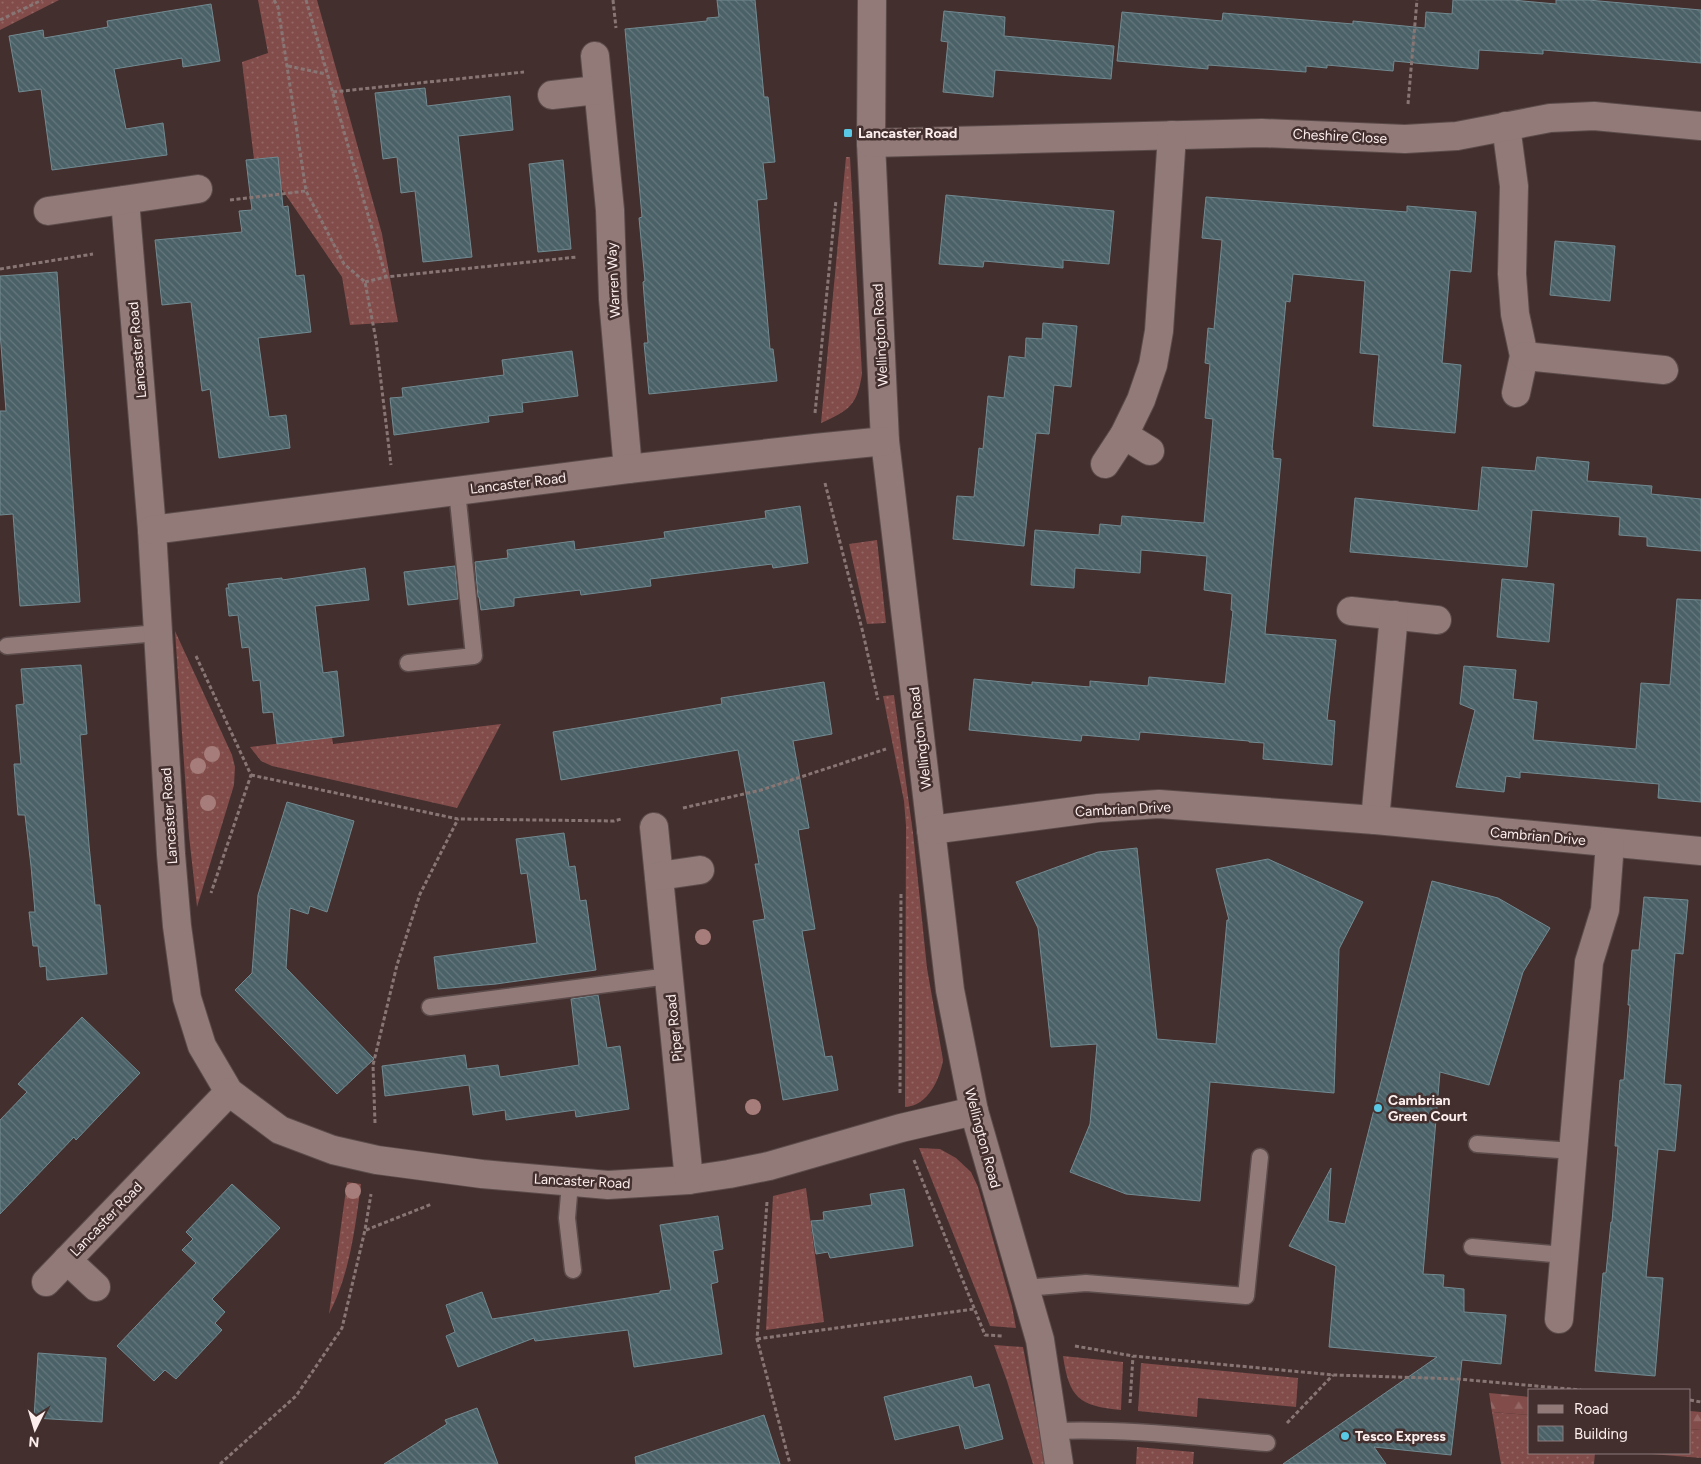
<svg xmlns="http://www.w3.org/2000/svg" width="1701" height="1464" viewBox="0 0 1701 1464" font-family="Figtree,sans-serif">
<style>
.grass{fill:url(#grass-dots)}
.forest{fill:url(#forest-firs)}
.building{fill:url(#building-back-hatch);stroke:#728a91}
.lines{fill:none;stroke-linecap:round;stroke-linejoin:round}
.lane-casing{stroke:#5b4b4a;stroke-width:19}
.street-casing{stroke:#5b4b4a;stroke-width:30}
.path{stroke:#887675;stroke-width:3;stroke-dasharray:4 2.5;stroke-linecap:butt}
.lane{stroke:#917a78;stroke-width:16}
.street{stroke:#917a78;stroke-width:28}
.tree{fill:#a67d7a}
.poi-dot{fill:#59c8e5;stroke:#432f2e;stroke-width:2}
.labels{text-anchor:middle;stroke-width:5;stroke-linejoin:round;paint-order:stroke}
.poi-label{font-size:14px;font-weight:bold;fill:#fbeeed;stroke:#432f2e;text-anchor:start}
.street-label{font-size:14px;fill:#fbeeed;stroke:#432f2e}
</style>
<defs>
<pattern id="grass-dots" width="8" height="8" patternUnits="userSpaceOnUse" patternTransform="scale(1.25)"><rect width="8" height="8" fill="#814c4a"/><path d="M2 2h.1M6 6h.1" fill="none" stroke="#946664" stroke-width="1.8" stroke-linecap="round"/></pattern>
<pattern id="forest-firs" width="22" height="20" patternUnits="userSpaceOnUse" patternTransform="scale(1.25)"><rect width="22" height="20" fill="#814c4a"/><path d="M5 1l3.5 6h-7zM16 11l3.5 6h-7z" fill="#946664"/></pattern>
<pattern id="building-back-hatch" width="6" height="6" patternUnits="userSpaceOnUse" patternTransform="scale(1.25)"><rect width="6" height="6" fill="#4a6167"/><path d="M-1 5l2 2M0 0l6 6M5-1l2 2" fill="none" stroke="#65787d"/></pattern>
</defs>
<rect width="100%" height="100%" fill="#432f2e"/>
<g class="grass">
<path d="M 0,0 L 59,0 L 0,30 Z"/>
<path d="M 258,0 L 317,0 L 382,234 L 398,322 L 350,325 L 342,277 L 281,188 L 277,157 L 254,159 L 242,62 L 268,53 Z"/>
<path d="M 846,157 L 850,157 L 862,374 C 857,405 850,410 821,423 Z"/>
<path d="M 877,540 L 886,623 L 867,624 L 849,544 Z"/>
<path d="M 175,631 L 232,755 L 235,767 L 234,785 L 197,907 L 189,836 Z"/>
<path d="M 894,695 L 913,833 L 927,968 L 943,1060 C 940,1079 928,1106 905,1107 L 905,1100 L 906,826 L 904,801 L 883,696 Z"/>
<path d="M 501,724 L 457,808 L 272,766 L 261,761 L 250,747 L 332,737 L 333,744 Z"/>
<path d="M 919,1148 L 940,1149 L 956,1158 L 971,1172 L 978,1187 L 1012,1306 L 1016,1328 L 990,1326 Z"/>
<path d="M 347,1182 L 361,1184 C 355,1229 350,1273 329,1314 Z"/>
<path d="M 806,1188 L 824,1322 L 766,1330 L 773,1196 Z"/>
<path d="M 994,1345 L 1023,1347 L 1046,1464 L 1033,1464 L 1007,1381 Z"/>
<path d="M 1063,1356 L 1123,1362 L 1121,1410 C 1079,1406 1069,1398 1063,1356 Z"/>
<path d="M 1141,1363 L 1298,1378 L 1296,1407 L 1198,1398 L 1197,1417 L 1138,1411 Z"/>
<path d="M 1492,1412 L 1530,1415 L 1530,1453 L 1595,1453 L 1594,1464 L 1501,1464 Z"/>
<path d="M 1690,1429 L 1701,1430 L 1701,1458 L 1639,1453 L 1690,1453 Z"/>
<path d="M 1137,1447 L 1194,1452 L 1193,1464 L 1136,1464 Z"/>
</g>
<g class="forest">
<path d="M 1489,1393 L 1530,1397 L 1530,1415 L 1492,1412 Z"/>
<path d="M 1690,1411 L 1701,1412 L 1701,1430 L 1690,1429 Z"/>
</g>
<g class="building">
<path d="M 717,0 L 755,0 L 764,97 L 768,97 L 775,162 L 763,163 L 767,199 L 757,200 L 770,349 L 773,349 L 777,381 L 649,394 L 644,343 L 648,343 L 643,282 L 645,281 L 639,218 L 642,217 L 625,29 L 707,21 L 707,18 L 719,17 Z"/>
<path d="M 1453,0 L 1512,0 L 1556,4 L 1556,0 L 1588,0 L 1701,10 L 1701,63 L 1543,50 L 1543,54 L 1479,50 L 1478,69 L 1394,61 L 1393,71 L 1327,65 L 1327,68 L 1306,66 L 1306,72 L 1208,65 L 1208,69 L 1117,61 L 1122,12 L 1222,21 L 1223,13 L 1353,24 L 1353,21 L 1425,28 L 1426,12 L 1452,14 Z"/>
<path d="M 211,4 L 220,61 L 183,67 L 182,58 L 114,69 L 126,129 L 163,123 L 167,155 L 52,170 L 41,89 L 19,92 L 9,36 L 43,30 L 44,38 L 108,27 L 107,21 Z"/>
<path d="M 944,11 L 1005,17 L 1004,36 L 1114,46 L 1111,79 L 995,70 L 993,97 L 943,92 L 948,42 L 941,41 Z"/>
<path d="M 425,88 L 427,106 L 510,96 L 513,130 L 458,136 L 472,257 L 423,262 L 415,191 L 401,193 L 397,157 L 383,159 L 375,93 Z"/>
<path d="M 278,157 L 283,207 L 288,206 L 296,276 L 304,275 L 311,332 L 258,338 L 269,417 L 286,415 L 290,448 L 219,458 L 210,389 L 202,391 L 191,302 L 162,305 L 155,240 L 242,232 L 239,211 L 252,210 L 246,160 Z"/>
<path d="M 563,160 L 571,249 L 538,252 L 529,164 Z"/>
<path d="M 946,195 L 1114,211 L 1109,264 L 1063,260 L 1063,268 L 984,261 L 983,267 L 939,264 Z"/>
<path d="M 1206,197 L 1407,212 L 1407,206 L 1476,212 L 1471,272 L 1450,270 L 1442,363 L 1461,365 L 1455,433 L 1373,426 L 1379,355 L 1360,353 L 1365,281 L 1293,274 L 1290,302 L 1286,301 L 1272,450 L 1273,450 L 1273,458 L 1281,459 L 1265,634 L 1336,640 L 1327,720 L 1335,721 L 1332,765 L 1263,759 L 1264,743 L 1249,742 L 1249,741 L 1140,732 L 1139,740 L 1082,735 L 1081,741 L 969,730 L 974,679 L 1032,685 L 1032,682 L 1090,687 L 1090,681 L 1148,686 L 1149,677 L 1225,684 L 1233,611 L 1231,610 L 1232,594 L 1204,590 L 1207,556 L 1141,550 L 1140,573 L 1075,568 L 1074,588 L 1031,585 L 1035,530 L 1099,535 L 1100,524 L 1121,526 L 1122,516 L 1204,523 L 1213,419 L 1205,418 L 1210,364 L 1205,363 L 1208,328 L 1214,329 L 1222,240 L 1202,238 Z"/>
<path d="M 1555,241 L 1615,246 L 1610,301 L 1550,295 Z"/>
<path d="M 57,272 L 80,602 L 20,606 L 13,514 L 0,515 L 0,411 L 6,411 L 0,332 L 0,276 Z"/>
<path d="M 1043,323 L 1077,326 L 1071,387 L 1054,385 L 1049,434 L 1036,433 L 1024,546 L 953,539 L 957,496 L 974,497 L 979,448 L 983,449 L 988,396 L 1004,398 L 1009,356 L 1025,358 L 1026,338 L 1042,339 Z"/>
<path d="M 572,351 L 578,396 L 522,403 L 523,412 L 488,416 L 489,422 L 394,435 L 390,398 L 403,397 L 402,388 L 504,375 L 502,360 Z"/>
<path d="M 1537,457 L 1589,462 L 1587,481 L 1652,486 L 1651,494 L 1701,499 L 1701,551 L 1647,546 L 1647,537 L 1619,535 L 1620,517 L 1532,510 L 1527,567 L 1350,552 L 1355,498 L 1478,511 L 1482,467 L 1535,471 Z"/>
<path d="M 800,506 L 808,563 L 773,568 L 772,564 L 650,579 L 651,586 L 581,595 L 580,590 L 514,598 L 514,606 L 481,610 L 479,597 L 478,597 L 475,562 L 508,558 L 507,550 L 574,541 L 575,550 L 665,538 L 664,532 L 766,518 L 765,511 Z"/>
<path d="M 455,566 L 458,599 L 408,605 L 404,572 Z"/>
<path d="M 365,568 L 369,600 L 315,606 L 323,673 L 337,671 L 344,736 L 277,744 L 273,712 L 263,713 L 260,680 L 253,681 L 249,647 L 242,648 L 238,615 L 229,616 L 226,588 L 229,588 L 228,584 L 282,578 L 282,580 Z"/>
<path d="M 1502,579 L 1554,584 L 1549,642 L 1497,637 Z"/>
<path d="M 1677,599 L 1701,600 L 1701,802 L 1658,798 L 1659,784 L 1520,772 L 1520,778 L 1506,776 L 1504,792 L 1456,787 L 1475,710 L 1460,704 L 1464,666 L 1516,670 L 1513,699 L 1537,702 L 1533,740 L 1636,749 L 1641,683 L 1670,685 Z"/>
<path d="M 81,665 L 87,734 L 80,735 L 89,845 L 95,905 L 100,905 L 107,974 L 47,980 L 46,966 L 40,967 L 38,946 L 33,946 L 29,912 L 35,912 L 31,866 L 25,815 L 18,815 L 14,764 L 21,764 L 16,705 L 24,704 L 21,669 Z"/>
<path d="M 824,682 L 832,734 L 793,741 L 809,828 L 798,830 L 815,929 L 802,931 L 825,1057 L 832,1056 L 838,1090 L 783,1100 L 753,921 L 765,919 L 755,864 L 759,864 L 738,750 L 561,780 L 553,732 L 722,704 L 721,698 Z"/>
<path d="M 287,802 L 354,821 L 327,912 L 310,906 L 308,914 L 290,908 L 286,968 L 374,1059 L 337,1094 L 235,990 L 252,973 L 258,895 Z"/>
<path d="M 564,833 L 569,867 L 575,866 L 580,901 L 586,900 L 596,970 L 496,984 L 438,989 L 434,957 L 537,943 L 527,873 L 521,874 L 516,839 Z"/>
<path d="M 1137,848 L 1157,1039 L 1216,1044 L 1227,920 L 1229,920 L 1216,869 L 1268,859 L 1363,902 L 1339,949 L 1334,1093 L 1210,1082 L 1200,1201 L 1126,1194 L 1070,1172 L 1090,1124 L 1097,1044 L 1051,1047 L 1038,928 L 1016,882 L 1098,852 Z"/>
<path d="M 1432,881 L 1498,898 L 1550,928 L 1523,972 L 1489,1085 L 1440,1072 L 1423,1274 L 1444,1275 L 1443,1287 L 1464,1289 L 1464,1312 L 1506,1315 L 1501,1364 L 1462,1360 L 1451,1455 L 1374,1447 L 1386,1464 L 1283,1464 L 1437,1357 L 1329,1347 L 1336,1266 L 1289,1246 L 1331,1168 L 1328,1221 L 1345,1224 Z"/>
<path d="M 1644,897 L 1688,900 L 1683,954 L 1675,953 L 1664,1084 L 1681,1085 L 1675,1151 L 1658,1149 L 1646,1277 L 1663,1278 L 1655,1376 L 1595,1371 L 1603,1273 L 1606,1273 L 1611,1222 L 1612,1222 L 1618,1146 L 1615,1146 L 1620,1080 L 1624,1080 L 1630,1005 L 1628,1005 L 1632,950 L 1639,950 Z"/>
<path d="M 598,995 L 607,1048 L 620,1046 L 629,1109 L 576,1117 L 575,1110 L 506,1120 L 505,1110 L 473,1115 L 469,1085 L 385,1096 L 382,1066 L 465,1055 L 467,1069 L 498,1065 L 500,1077 L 579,1065 L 571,999 Z"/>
<path d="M 82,1017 L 140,1073 L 76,1140 L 74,1137 L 0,1214 L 0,1120 L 27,1092 L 18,1084 Z"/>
<path d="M 232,1184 L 280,1228 L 212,1299 L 225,1312 L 215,1323 L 222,1330 L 176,1379 L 165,1370 L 154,1381 L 117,1346 L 196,1263 L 182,1250 L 193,1239 L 186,1232 Z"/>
<path d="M 904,1189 L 913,1246 L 830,1258 L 828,1252 L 816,1254 L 811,1221 L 824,1220 L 823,1212 L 872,1205 L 870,1194 Z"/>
<path d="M 718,1216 L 723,1249 L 713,1251 L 718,1282 L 711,1284 L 722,1354 L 634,1367 L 628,1330 L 535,1341 L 534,1338 L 458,1367 L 446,1336 L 455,1332 L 446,1305 L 482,1292 L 492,1319 L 660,1293 L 660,1291 L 671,1290 L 660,1225 Z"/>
<path d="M 38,1353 L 106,1358 L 102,1422 L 34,1418 Z"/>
<path d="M 971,1376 L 974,1388 L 989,1384 L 1003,1439 L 965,1449 L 959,1425 L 895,1440 L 884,1397 Z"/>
<path d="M 477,1408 L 498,1464 L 384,1464 L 447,1424 L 445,1420 Z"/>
<path d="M 764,1415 L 780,1464 L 636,1464 L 635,1457 Z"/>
</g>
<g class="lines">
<g class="lane-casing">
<g id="lane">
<path d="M 7,646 L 158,633"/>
<path d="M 408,663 L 474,656 L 457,491"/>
<path d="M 430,1007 L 669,976"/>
<path d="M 1477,1144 L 1573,1151"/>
<path d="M 570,1183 L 567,1218 L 573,1270"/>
<path d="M 1472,1247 L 1564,1255"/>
<path d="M 1025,1288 L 1086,1283 L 1246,1296 L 1260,1157"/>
<path d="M 1053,1431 C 1125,1428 1196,1437 1267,1443"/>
</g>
</g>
<g class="street-casing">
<g id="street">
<path d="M 872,0 L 871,143 L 885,441 L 950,990 L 974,1111 L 1040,1340 L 1059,1464"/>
<path d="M 595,56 L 610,210 L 613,299 L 628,469"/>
<path d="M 552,95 L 597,90"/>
<path d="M 1506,126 L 1514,186 L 1512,274 L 1515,314 L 1524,356 L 1516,393"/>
<path d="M 871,143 L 1262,133 L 1405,139 L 1457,136 L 1550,118 L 1594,116 L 1701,126"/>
<path d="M 125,200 L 152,530 L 171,854 L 177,926 L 187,998 L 202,1046 L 229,1092 L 280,1130 L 333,1150 L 377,1160 L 482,1174 L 608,1185 L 689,1180 L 729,1174 L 769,1166 L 901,1128 L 974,1111"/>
<path d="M 48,211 L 198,189"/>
<path d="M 1524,356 L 1664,370"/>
<path d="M 1124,435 L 1150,451"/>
<path d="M 1105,464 L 1124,435 L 1141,400 L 1153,365 L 1159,331 L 1172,135"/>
<path d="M 152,530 L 628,469 L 815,448 L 885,441"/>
<path d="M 1351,611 L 1437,620"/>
<path d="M 1375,820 L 1394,615"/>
<path d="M 654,827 L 689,1180"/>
<path d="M 931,830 L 1098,808 L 1159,804 L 1375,820 L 1701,851"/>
<path d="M 659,876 L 700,870"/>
<path d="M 67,1260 L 96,1287"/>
<path d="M 46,1282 L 229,1092"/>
<path d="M 1559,1319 L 1589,962 L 1605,910 L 1610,843"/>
</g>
</g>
<g class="path">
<path d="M 274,0 L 278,7 L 306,191 L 344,264 L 365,282 L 376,340 L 391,465"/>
<path d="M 306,0 L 386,277"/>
<path d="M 613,0 L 616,28"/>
<path d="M 0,20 L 42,0"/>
<path d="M 288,66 L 326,74"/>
<path d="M 333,92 L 524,72"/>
<path d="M 1408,104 L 1417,0"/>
<path d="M 230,200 L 306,191"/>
<path d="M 0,269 L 93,254"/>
<path d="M 365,282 L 386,277 L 577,257"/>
<path d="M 815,413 L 836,200"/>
<path d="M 825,483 L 863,633 L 878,700"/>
<path d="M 196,656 L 251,775 L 211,893"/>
<path d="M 251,775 L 458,819 L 614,821 L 621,819"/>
<path d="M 683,808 L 761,790 L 886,749"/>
<path d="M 900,1093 L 901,892"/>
<path d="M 375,1123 L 373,1065 L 397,965 L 420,894 L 458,819"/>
<path d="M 914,1160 L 985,1335 L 1002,1336"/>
<path d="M 767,1202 L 757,1339 L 790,1464"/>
<path d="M 366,1230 L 432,1204"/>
<path d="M 757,1339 L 974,1309"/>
<path d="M 1075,1346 L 1133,1356 L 1334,1375 L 1458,1379 L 1581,1390"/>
<path d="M 1690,1400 L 1701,1402"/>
<path d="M 1130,1403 L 1133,1356"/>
<path d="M 1287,1423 L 1333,1375"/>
<path d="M 220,1464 L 296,1396 L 342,1328 L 365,1230 L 371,1194"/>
</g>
<use href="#lane" class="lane"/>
<use href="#street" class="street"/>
</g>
<g class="tree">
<circle cx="212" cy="754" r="8"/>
<circle cx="198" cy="766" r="8"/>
<circle cx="208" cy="803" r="8"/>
<circle cx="703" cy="937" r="8"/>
<circle cx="753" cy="1107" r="8"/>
<circle cx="353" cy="1191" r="8"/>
</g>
<g class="poi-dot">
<rect x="843" y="128" width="10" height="10" rx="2.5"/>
<circle cx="1378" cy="1108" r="5"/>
<circle cx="1345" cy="1436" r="5"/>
</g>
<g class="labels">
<g class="poi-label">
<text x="858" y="138">Lancaster Road</text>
<text x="1388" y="1105">Cambrian<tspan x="1388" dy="16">Green Court</tspan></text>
<text x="1355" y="1441">Tesco Express</text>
</g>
<g class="street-label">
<text transform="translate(1340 136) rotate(3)" y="5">Cheshire Close</text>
<text transform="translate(613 280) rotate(-93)" y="5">Warren Way</text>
<text transform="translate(880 335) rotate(-93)" y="5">Wellington Road</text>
<text transform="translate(137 350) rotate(-95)" y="5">Lancaster Road</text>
<text transform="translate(518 483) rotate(-7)" y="5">Lancaster Road</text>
<text transform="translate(920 738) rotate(-97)" y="5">Wellington Road</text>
<text transform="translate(1123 809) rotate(-3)" y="5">Cambrian Drive</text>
<text transform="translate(169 816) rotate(-94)" y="5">Lancaster Road</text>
<text transform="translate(1538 836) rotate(5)" y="5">Cambrian Drive</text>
<text transform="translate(674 1028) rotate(-96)" y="5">Piper Road</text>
<text transform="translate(983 1138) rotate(75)" y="5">Wellington Road</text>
<text transform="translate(582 1181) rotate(3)" y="5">Lancaster Road</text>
<text transform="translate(106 1219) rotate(-46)" y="5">Lancaster Road</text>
</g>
</g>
<rect x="1528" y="1389" width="162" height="65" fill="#432f2e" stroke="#8d7b7a"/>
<rect x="1538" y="1405" width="25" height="8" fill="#917a78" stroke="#8d7b7a"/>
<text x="1574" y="1414" font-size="15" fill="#fbeeed">Road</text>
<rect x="1538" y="1426" width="25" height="15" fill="url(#building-back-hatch)" stroke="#8d7b7a"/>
<text x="1574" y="1439" font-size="15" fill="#fbeeed">Building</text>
<g transform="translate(35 1429) rotate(185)" stroke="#432f2e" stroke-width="4" paint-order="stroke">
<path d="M0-4L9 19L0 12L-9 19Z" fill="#fbeeed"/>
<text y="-8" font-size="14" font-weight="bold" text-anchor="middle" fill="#fbeeed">N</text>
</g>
</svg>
